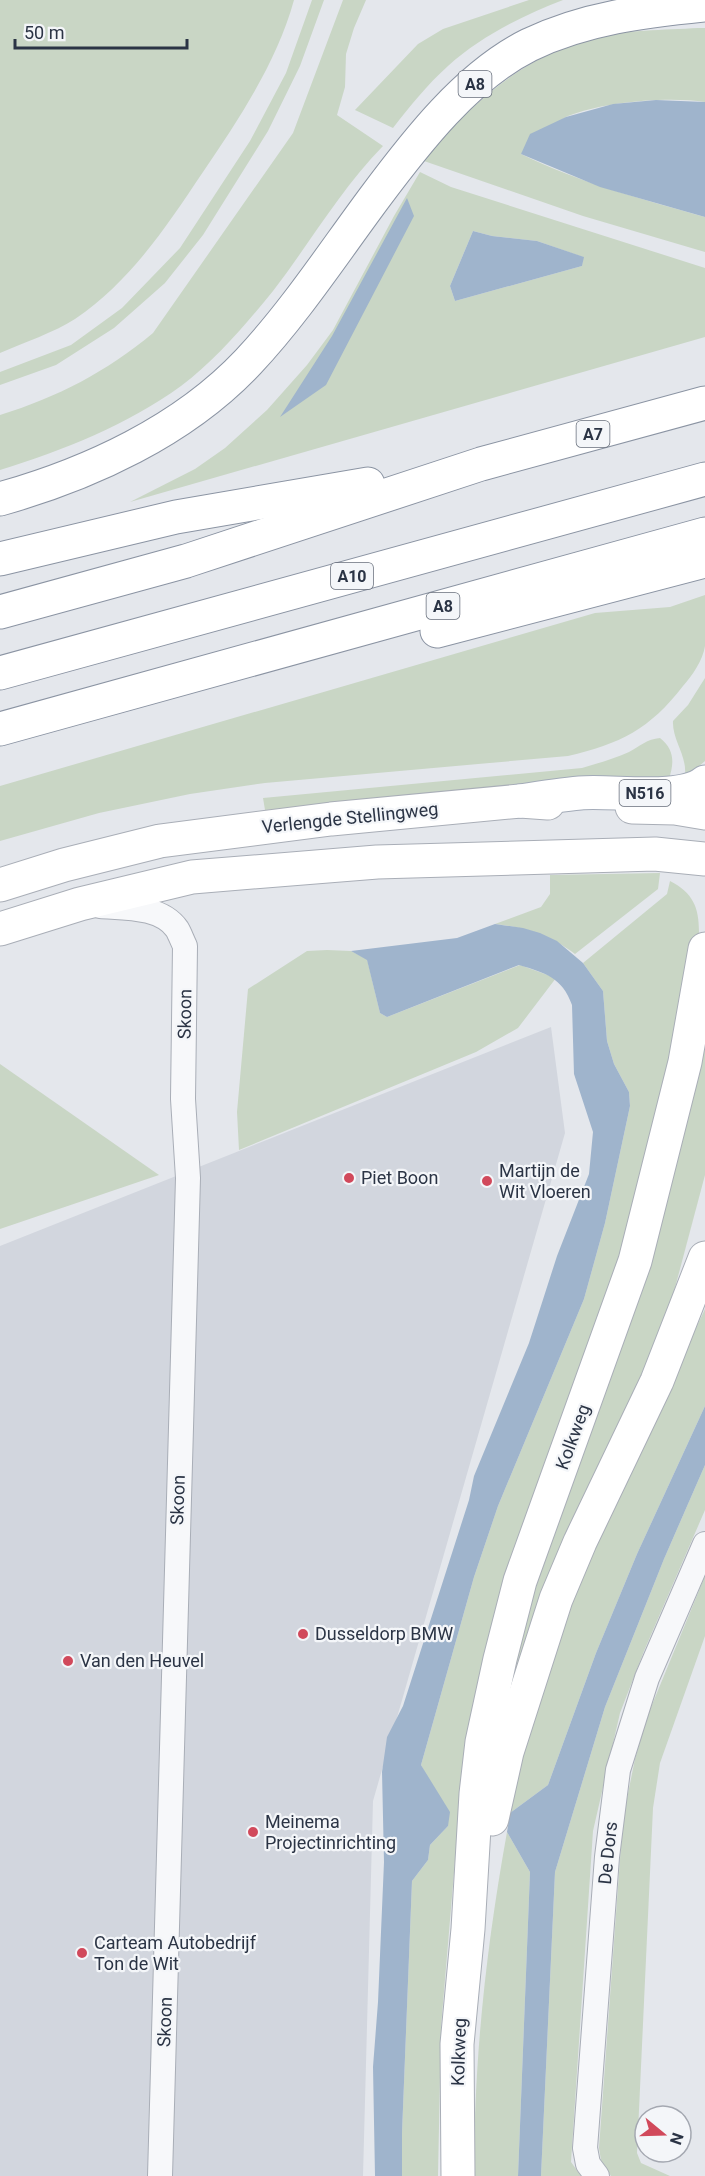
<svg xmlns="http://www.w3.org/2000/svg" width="705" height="2176" viewBox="0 0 705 2176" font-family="Roboto,sans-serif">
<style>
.built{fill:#d2d6de}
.green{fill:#c9d6c5;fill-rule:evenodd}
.water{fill:#9fb4cc}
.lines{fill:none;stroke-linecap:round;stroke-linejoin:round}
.street-casing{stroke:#a9aeb7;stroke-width:26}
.secondary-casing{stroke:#a9aeb7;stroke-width:35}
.primary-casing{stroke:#a3abb8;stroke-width:35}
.highway-casing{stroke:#8b94a3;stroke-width:35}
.street{stroke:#f7f8fa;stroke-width:24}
.secondary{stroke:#fff;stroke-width:33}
.primary{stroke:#fff;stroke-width:33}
.highway{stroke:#fff;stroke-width:33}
.poi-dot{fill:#d1495b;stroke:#f4f6f9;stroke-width:2}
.labels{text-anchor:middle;stroke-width:4.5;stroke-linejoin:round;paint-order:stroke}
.shield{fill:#f4f6f9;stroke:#676e7b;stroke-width:1.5}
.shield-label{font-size:16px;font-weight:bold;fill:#2b3445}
.street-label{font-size:18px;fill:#2b3445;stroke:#f4f6f9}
.poi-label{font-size:18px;fill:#2b3445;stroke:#f4f6f9;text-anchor:start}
</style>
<rect width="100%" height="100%" fill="#e4e7ec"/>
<path class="built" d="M 551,1027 L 565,1133 L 373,1801 L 363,2176 L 0,2176 L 0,1246 Z"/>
<g class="green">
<path d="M 0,0 L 294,0 C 277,62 239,119 203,172 C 166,227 131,281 75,319 C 55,332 23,343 0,353 Z"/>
<path d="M 312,0 L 324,0 L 300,66 L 268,131 L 203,235 L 165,283 L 114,328 L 56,365 L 0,385 L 0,372 L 71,345 L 122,308 L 180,248 L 250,141 L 286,73 Z"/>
<path d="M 343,0 L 366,0 L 354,28 L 346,54 L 345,87 L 337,115 L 383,146 C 340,190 310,243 273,291 C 246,324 216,360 181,386 C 127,425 64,450 0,470 L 0,415 C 58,397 106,372 153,333 L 293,133 Z"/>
<path d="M 529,0 L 563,0 C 522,16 481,36 448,66 C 427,85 410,106 393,128 L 355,110 L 418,44 L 443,29 Z"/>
<path d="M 698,28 L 705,28 L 705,102 C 668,96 602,102 568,116 C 555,122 533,144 521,154 C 580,183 642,199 705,217 L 705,252 L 583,216 L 424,161 C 435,140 453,126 470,110 C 506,76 544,52 592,38 C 622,30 666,30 698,28 Z"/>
<path d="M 420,172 L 451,187 L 705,268 L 705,337 L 130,502 L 195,469 L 225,448 L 267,410 L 307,365 L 333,330 L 394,216 ZM 473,231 L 492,236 L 537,241 L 583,257 L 582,266 L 455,301 L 450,286 Z"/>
<path d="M 705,595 C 705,612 705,630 705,646 C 703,660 692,676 683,686 C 650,729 620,744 568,756 L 265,783 L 190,794 L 99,813 L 0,841 L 0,786 L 595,613 L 670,607 Z"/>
<path d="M 705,678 L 705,761 L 692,772 L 685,775 C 687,755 672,740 673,721 L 688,705 Z"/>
<path d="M 660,738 C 675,750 674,763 669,779 L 512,788 L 265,810 L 263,798 L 582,768 C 598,763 614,759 629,752 C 640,746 647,739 660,738 Z"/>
<path d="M 660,873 L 658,889 L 575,954 C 548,934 528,928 495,924 L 541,907 L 550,894 L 550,875 Z"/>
<path d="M 670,881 C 693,893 699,907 699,932 L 671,1088 L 459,1813 L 441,2027 L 438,2176 L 402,2176 L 402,2133 L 412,1881 L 428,1860 L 430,1845 L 448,1826 L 432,1786 L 421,1765 L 474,1577 L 498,1506 L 584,1299 L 605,1223 L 630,1106 L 629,1092 L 614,1064 L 607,1041 L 603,991 L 583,963 L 667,894 Z"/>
<path d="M 327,950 L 351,951 L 367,959 L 380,1013 L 387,1017 L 520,965 L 556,978 L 518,1028 L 476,1052 L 239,1150 L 237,1112 L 248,989 L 307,951 Z"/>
<path d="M 705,1015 L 705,1175 L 676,1284 L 652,1363 L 492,1733 Z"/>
<path d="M 0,1064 L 159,1175 L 0,1229 Z"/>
<path d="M 705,1309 L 705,1406 L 637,1554 L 596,1653 L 548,1785 L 510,1813 L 511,1780 L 558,1620 Z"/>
<path d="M 705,1465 L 705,1510 L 644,1651 L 620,1713 L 593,1831 L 571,2162 L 581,2176 L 541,2176 L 555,1872 L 605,1707 L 664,1559 Z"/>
<path d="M 705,1576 L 705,1636 L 660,1763 L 653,1808 L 637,2153 L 641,2163 L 670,2176 L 611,2176 L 601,2160 L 599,2148 L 623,1818 L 635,1759 L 647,1717 Z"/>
<path d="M 507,1832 L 530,1872 L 518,2176 L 474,2176 C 474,2057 486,1949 507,1832 Z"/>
</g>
<g class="water">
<path d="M 656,100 L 705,102 L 705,217 L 600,187 L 521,154 L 530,134 L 566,117 L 613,104 Z"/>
<path d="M 407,198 L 414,216 L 326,385 L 280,417 L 332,336 Z"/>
<path d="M 473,231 L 492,236 L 537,241 L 584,257 L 582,266 L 455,301 L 450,286 Z"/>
<path d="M 495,924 L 523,928 L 540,933 L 557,941 L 583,963 L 603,991 L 607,1041 L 614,1064 L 629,1092 L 630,1106 L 605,1223 L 584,1299 L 498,1506 L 474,1577 L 421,1765 L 450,1812 L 448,1826 L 430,1845 L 428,1860 L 412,1881 L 402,2133 L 402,2176 L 375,2176 L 373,2067 L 378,2002 L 384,1862 L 382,1772 L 387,1737 L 403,1706 L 469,1500 L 474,1476 L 529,1343 L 557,1256 L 589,1174 L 593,1132 L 574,1074 L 572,1005 C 562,977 545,973 519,965 L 387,1017 L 380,1013 L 367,960 L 351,951 L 457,938 Z"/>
<path d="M 705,1406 L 705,1465 L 664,1559 L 605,1707 L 555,1872 L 541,2176 L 518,2176 L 530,1872 L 507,1832 L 510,1813 L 548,1785 L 596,1653 L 637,1554 Z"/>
</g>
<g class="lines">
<g class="street-casing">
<g id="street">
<path d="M 100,906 C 125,908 161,906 177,929 C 180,934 182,940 185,946 L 183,1099 L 188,1178 L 160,2176"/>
<path d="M 597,2176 L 588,2164 L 585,2148 L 607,1857 L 618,1770 L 647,1678 L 705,1544"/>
</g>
</g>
<g class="secondary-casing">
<g id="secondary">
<path d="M 632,807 L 675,808 L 705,813"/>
<path d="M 0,885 L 64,865 L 160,841 L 331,819 L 520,801 L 548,803"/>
<path d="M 0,929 L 80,904 L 192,877 L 377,862 L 655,854 L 705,859"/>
<path d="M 492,1819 L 507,1752 L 556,1599 L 580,1542 L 657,1381 L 705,1258"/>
<path d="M 458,2176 L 457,2044 L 468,1929 L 476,1794 L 482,1742 L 500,1659 L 520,1581 L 635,1261 L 685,1062 L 705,949"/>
</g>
</g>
<g class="primary-casing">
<path id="primary" d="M 520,801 C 540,798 560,795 580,793 C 612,790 681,802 705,782"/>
</g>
<g class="highway-casing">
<g id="highway">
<path d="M 0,499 C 89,474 183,431 248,362 C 295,312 334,252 375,197 C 416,142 467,76 529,45 C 585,18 644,11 705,5"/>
<path d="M 0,559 L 176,517 L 368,484"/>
<path d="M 0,612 L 186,561 L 481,464 L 705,403"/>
<path d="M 437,631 L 705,561"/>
<path d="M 0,673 L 705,479"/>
<path d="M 0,729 L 705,534"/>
</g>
</g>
<use href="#street" class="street"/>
<use href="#secondary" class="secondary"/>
<use href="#primary" class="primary"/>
<use href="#highway" class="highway"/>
</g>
<g class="poi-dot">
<circle cx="349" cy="1178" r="6"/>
<circle cx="487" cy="1181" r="6"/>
<circle cx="303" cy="1634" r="6"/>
<circle cx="68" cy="1661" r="6"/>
<circle cx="253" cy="1832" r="6"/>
<circle cx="82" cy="1953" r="6"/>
</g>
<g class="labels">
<g class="shield">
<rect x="458.5" y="71" width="33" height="26" rx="4.5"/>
<rect x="576.5" y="421" width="33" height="26" rx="4.5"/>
<rect x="331" y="563" width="42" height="26" rx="4.5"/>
<rect x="426.5" y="593" width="33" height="26" rx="4.5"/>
<rect x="619.5" y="780" width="51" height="26" rx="4.5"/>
</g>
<g class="shield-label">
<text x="475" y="90">A8</text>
<text x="593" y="440">A7</text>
<text x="352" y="582">A10</text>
<text x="443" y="612">A8</text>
<text x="645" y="799">N516</text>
</g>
<g class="street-label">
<text transform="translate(350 818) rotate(-6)" y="6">Verlengde Stellingweg</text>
<text transform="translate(185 1014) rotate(-89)" y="6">Skoon</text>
<text transform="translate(573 1437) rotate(-70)" y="6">Kolkweg</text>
<text transform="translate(178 1500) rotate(-88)" y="6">Skoon</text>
<text transform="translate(608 1853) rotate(-84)" y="6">De Dors</text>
<text transform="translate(165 2022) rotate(-88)" y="6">Skoon</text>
<text transform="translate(459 2052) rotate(-88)" y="6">Kolkweg</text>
</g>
<g class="poi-label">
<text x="499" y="1177">Martijn de<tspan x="499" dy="21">Wit Vloeren</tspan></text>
<text x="361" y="1184">Piet Boon</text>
<text x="315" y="1640">Dusseldorp BMW</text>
<text x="80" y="1667">Van den Heuvel</text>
<text x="265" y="1828">Meinema<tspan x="265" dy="21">Projectinrichting</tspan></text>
<text x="94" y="1949">Carteam Autobedrijf<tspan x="94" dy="21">Ton de Wit</tspan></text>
</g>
</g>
<g transform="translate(663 2134) rotate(109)"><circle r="28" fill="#f4f6f9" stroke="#a4a8b1" stroke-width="1.5"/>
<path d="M0-4.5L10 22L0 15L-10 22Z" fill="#d1495b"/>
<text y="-9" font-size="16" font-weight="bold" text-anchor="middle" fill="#2b3445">N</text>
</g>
<path d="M15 39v9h172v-9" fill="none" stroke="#2b3445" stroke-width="3"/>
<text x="24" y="39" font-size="18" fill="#2b3445" stroke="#f4f6f9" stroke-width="4.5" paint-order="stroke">50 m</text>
</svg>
